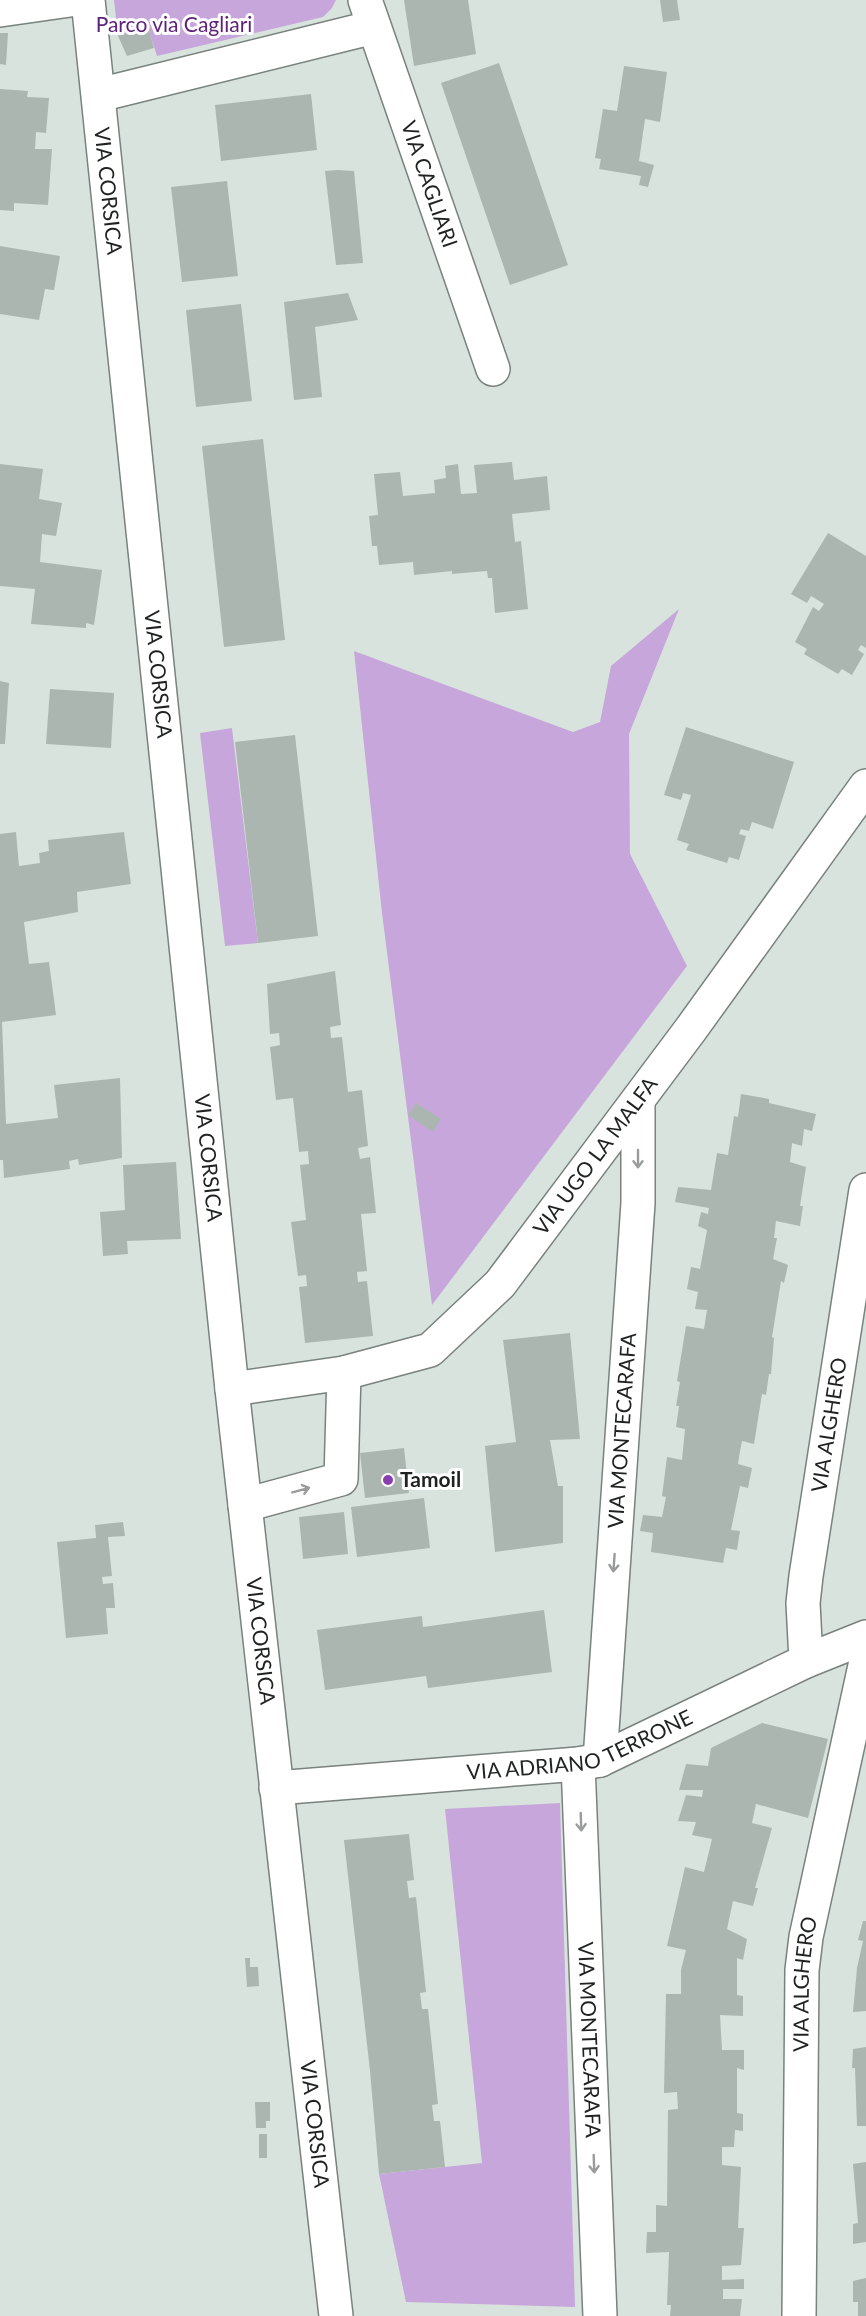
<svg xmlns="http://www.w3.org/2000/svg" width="866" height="2316" viewBox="0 0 866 2316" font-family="Lato,sans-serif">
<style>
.green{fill:#c7a7db}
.building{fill:#acb6b0}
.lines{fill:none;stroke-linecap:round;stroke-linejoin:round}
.minor-casing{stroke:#79827d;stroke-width:36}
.minor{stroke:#fff;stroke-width:33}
.oneway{stroke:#9a9c9b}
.poi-dot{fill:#893eb0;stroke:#fff;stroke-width:2}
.labels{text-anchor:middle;stroke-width:6;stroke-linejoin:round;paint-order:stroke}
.park-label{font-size:21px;fill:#5d237a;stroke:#fff}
.street-label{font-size:21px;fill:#1f2220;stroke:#fff}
.poi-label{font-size:21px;font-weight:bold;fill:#1f2220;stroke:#fff;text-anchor:start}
</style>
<rect width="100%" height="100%" fill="#d9e3dd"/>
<g class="green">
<path d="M 114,0 L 336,0 L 332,8 L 323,17 L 157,56 L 148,28 L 118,36 Z"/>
<path d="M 679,609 L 629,734 L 630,854 L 687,966 L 432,1305 L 382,913 L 354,651 L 573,732 L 600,722 L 611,666 Z"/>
<path d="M 232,728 L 258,943 L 225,946 L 200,733 Z"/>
<path d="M 560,1803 L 575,2307 L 406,2302 L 379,2174 L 482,2163 L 445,1809 Z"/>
</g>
<g class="building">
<path d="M 404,0 L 468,0 L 476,54 L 414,66 Z"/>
<path d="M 660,0 L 677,0 L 680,20 L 663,22 Z"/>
<path d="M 148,27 L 154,48 L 127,56 L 118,36 Z"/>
<path d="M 0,33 L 8,33 L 6,65 L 0,64 Z"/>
<path d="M 499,63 L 568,265 L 510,285 L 441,83 Z"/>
<path d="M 624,66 L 667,72 L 660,122 L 645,119 L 639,161 L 654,165 L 648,187 L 639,185 L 641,176 L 599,169 L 601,159 L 595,158 L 603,109 L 617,111 Z"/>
<path d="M 0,89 L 28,91 L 27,97 L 49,98 L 46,133 L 36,132 L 35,149 L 52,149 L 48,205 L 14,203 L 14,211 L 0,210 Z"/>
<path d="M 311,94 L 317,150 L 221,161 L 215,105 Z"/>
<path d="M 338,170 L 354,171 L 363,263 L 336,265 L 325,171 Z"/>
<path d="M 227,181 L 238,276 L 182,282 L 171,187 Z"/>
<path d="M 0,246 L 60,256 L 54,290 L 45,289 L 39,320 L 0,314 Z"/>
<path d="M 348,293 L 358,320 L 315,327 L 322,397 L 294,400 L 284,302 Z"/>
<path d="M 241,304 L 252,401 L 196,407 L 186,310 Z"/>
<path d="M 263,439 L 285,640 L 224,647 L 202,446 Z"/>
<path d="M 512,462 L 514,480 L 547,476 L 550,510 L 512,514 L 515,542 L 521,541 L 528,609 L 495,613 L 492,578 L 488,578 L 487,571 L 452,574 L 452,571 L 414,575 L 413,562 L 379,565 L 377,546 L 372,546 L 369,516 L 378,515 L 374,474 L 400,472 L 403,496 L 435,493 L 434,480 L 446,478 L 445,466 L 458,464 L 461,494 L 477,493 L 474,465 Z"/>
<path d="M 0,464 L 43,469 L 39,499 L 62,503 L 56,536 L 42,534 L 40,562 L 102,570 L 94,625 L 86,623 L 86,628 L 31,624 L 35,589 L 0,586 Z"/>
<path d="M 828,533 L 866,556 L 866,648 L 861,645 L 858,650 L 864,654 L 852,675 L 842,669 L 838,674 L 804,654 L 807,649 L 795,642 L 813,607 L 819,611 L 824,604 L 811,596 L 807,603 L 791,594 Z"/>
<path d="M 0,681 L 9,683 L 5,744 L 0,744 Z"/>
<path d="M 50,689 L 114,693 L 111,748 L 46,744 Z"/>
<path d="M 686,727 L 794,762 L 773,829 L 752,822 L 749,831 L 741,829 L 739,834 L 746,836 L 739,860 L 729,857 L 727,863 L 686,850 L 689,844 L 677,840 L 691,795 L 683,793 L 681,800 L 664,795 Z"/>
<path d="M 295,735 L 318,936 L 258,943 L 235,742 Z"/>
<path d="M 16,832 L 19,866 L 40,863 L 39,853 L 49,851 L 48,840 L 124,832 L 131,884 L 77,892 L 78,912 L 24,922 L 29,964 L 49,962 L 56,1015 L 2,1022 L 6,1124 L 58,1118 L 54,1085 L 120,1078 L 122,1158 L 79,1165 L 78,1159 L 69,1161 L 70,1169 L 4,1178 L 3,1160 L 0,1160 L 0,834 Z"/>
<path d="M 335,971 L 341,1025 L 330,1027 L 331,1038 L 342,1037 L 348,1092 L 362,1090 L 368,1146 L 358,1148 L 360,1159 L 370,1157 L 376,1213 L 361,1214 L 367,1271 L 357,1272 L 358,1282 L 367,1281 L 373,1336 L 305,1343 L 299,1287 L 307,1286 L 306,1275 L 298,1276 L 291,1222 L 306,1220 L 300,1165 L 309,1164 L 308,1151 L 299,1152 L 293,1098 L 276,1100 L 270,1047 L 280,1045 L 279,1033 L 270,1034 L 267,984 Z"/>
<path d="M 741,1094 L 769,1099 L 769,1103 L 816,1114 L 812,1131 L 804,1129 L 802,1146 L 792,1143 L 790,1162 L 806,1167 L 800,1206 L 803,1206 L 800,1226 L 776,1221 L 774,1238 L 777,1238 L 773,1259 L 788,1265 L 784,1283 L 781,1281 L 772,1337 L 774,1338 L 771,1374 L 769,1374 L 766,1395 L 762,1394 L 754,1444 L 742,1441 L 740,1451 L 738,1464 L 752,1468 L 748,1488 L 740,1486 L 731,1530 L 740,1531 L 737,1550 L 726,1548 L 723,1563 L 651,1552 L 653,1533 L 640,1531 L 643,1515 L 662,1517 L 666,1497 L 662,1496 L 667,1457 L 682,1460 L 685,1429 L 676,1427 L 679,1406 L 676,1406 L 680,1382 L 677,1381 L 686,1326 L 704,1329 L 707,1310 L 695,1309 L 698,1292 L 687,1289 L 691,1267 L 700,1269 L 707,1230 L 698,1226 L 701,1212 L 708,1214 L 709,1208 L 675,1202 L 678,1187 L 711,1190 L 717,1153 L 728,1155 L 734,1116 L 738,1117 Z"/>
<path d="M 416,1103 L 441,1119 L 433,1132 L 408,1115 Z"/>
<path d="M 176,1162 L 181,1239 L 127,1241 L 128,1254 L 103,1256 L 100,1212 L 125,1210 L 123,1165 Z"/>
<path d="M 570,1333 L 580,1439 L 550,1440 L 558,1486 L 563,1486 L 563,1543 L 495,1552 L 485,1446 L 516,1442 L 503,1340 Z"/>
<path d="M 404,1448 L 409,1493 L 365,1498 L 360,1453 Z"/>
<path d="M 424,1498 L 430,1548 L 357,1557 L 351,1507 Z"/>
<path d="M 344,1512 L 348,1554 L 303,1559 L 299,1517 Z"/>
<path d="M 123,1522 L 125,1536 L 108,1537 L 112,1576 L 102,1577 L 103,1584 L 113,1583 L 115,1608 L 106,1608 L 108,1634 L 66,1638 L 57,1542 L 96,1538 L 95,1525 Z"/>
<path d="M 544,1610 L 552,1672 L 428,1688 L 426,1676 L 325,1690 L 317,1630 L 422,1616 L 423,1627 Z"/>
<path d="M 762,1723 L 828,1739 L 808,1818 L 756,1804 L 752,1823 L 772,1828 L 755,1888 L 758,1888 L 753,1906 L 733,1901 L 727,1929 L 747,1939 L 743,1960 L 737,1958 L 737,1995 L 743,1996 L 743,2016 L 720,2015 L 722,2050 L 744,2050 L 744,2070 L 737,2068 L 737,2113 L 743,2114 L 743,2131 L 735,2130 L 734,2147 L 722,2147 L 722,2165 L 741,2167 L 738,2228 L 744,2228 L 741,2265 L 722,2266 L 722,2280 L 744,2279 L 744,2289 L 723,2289 L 723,2299 L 742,2299 L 740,2316 L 670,2316 L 671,2305 L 667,2305 L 669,2252 L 646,2253 L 647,2232 L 656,2232 L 656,2205 L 667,2206 L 668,2110 L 678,2109 L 677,2092 L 664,2093 L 666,1994 L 681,1994 L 681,1970 L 686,1950 L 667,1946 L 685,1867 L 704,1872 L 712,1839 L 692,1835 L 696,1822 L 678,1821 L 686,1795 L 702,1797 L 703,1790 L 679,1790 L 686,1764 L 708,1766 L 711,1748 Z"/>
<path d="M 409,1834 L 414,1880 L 407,1881 L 409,1898 L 416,1897 L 426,1992 L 420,1993 L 422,2009 L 428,2009 L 438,2104 L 432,2105 L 434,2121 L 440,2121 L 445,2167 L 379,2174 L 370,2071 L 344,1840 Z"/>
<path d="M 863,1921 L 866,1921 L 866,2011 L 853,2012 L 857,1968 L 863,1941 L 858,1940 Z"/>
<path d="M 245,1958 L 250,1958 L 250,1967 L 258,1967 L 259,1986 L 247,1987 Z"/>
<path d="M 866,2047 L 866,2126 L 857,2126 L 855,2068 L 852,2068 L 853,2049 Z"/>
<path d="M 255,2102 L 270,2102 L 270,2121 L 266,2121 L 266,2128 L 256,2128 Z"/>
<rect x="259" y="2134" width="8" height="24"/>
<path d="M 866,2162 L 866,2242 L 853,2244 L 853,2224 L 858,2223 L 853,2164 Z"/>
<path d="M 866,2278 L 866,2316 L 858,2316 L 858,2302 L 853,2302 L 853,2281 Z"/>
</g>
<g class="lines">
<g class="minor-casing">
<g id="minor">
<path id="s1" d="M 88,0 L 232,1389 L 336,2316"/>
<path id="s2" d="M 365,0 L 493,369"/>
<path d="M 0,10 L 70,0"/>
<path d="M 99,95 L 374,27"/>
<path id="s3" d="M 232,1389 L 344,1373 L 430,1350 L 500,1284 L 691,1029 L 866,786"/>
<path d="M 245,1505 L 341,1479 L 344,1373"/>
<path id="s4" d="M 806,1661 L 803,1603 L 806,1576 L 866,1190"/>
<path id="s5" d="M 600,1760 L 638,1203 L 638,1101"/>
<path id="s6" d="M 578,1764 L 600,2316"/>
<path id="s7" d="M 276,1788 L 578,1764 L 600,1760 L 806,1661 L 866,1637"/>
<path id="s8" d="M 799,2316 L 802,1970 L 806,1937 L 866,1661"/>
</g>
</g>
<use href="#minor" class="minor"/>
</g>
<defs><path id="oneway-shaft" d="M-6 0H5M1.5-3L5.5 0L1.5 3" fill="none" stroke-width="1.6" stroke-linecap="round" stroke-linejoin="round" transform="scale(1.5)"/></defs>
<g class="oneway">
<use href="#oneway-shaft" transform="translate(638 1159) rotate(90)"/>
<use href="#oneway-shaft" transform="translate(301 1490) rotate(-15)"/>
<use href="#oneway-shaft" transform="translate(614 1563) rotate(94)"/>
<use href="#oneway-shaft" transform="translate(581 1822) rotate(88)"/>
<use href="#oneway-shaft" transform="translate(594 2164) rotate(88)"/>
</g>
<circle class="poi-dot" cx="388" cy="1480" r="6"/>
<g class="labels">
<g class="park-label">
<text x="174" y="32">Parco via Cagliari</text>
</g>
<g class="street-label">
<text dy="7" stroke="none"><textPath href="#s2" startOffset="195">VIA CAGLIARI</textPath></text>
<text dy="7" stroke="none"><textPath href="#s1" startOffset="192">VIA CORSICA</textPath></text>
<text dy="7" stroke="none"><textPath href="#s1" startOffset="678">VIA CORSICA</textPath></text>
<text dy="7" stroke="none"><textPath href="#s3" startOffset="458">VIA UGO LA MALFA</textPath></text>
<text dy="7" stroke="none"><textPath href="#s1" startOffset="1164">VIA CORSICA</textPath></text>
<text dy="7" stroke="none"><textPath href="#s4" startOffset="238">VIA ALGHERO</textPath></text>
<text dy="7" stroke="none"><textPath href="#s5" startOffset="330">VIA MONTECARAFA</textPath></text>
<text dy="7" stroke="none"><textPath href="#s1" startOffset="1650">VIA CORSICA</textPath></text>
<text dy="7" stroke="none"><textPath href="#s7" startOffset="309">VIA ADRIANO TERRONE</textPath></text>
<text dy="7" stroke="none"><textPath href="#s8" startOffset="332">VIA ALGHERO</textPath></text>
<text dy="7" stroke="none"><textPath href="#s6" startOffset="276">VIA MONTECARAFA</textPath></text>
<text dy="7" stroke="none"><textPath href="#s1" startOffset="2136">VIA CORSICA</textPath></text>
</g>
<g class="poi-label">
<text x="400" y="1487">Tamoil</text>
</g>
</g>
</svg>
